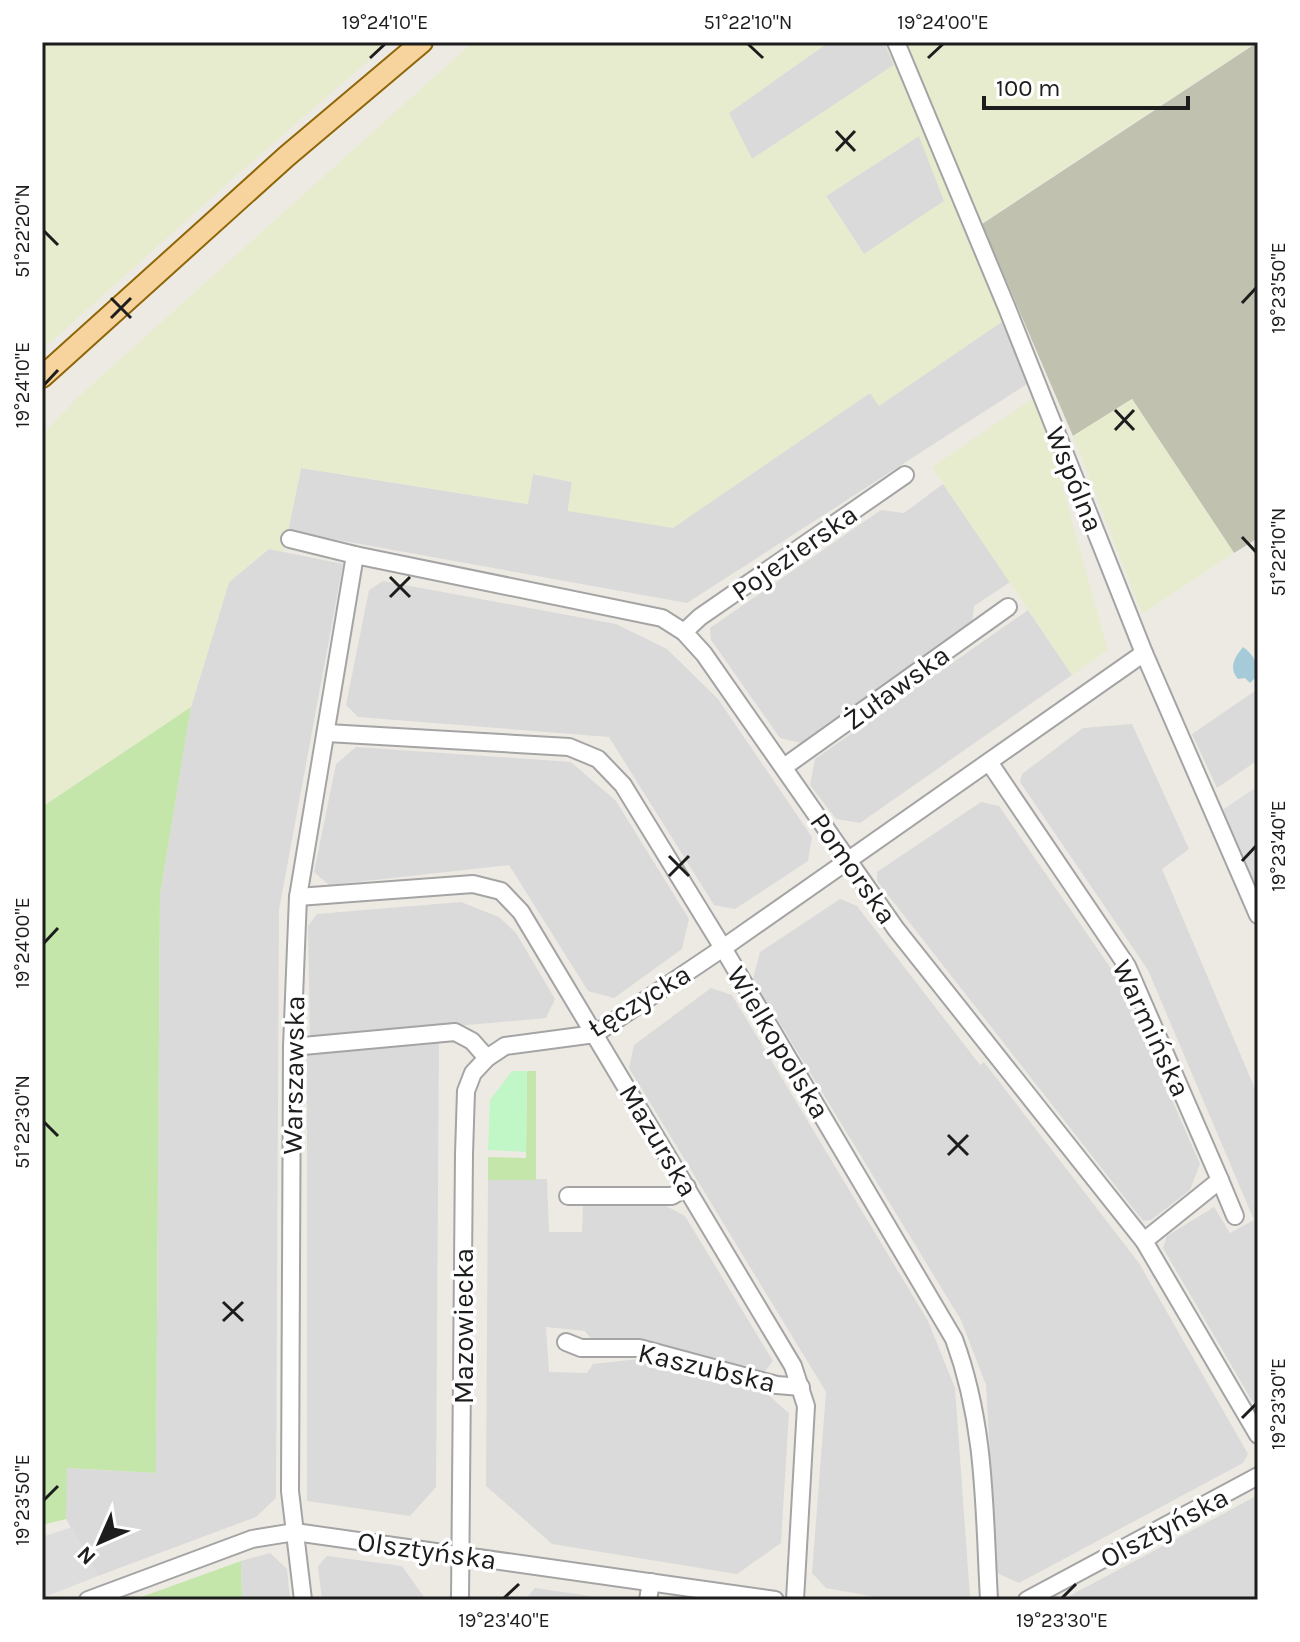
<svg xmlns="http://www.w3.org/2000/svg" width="1300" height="1642" viewBox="0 0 1300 1642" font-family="Karla,sans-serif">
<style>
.residential{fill:#dbdada}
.construction{fill:#c1c1af}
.farmland{fill:#e8eccf;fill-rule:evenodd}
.grass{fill:#c5e6ab}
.park{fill:#c1f6c7}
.parking{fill:#ddd}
.water{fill:#a5cbd9}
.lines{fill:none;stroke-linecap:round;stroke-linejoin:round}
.minor-casing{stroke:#a4a4a4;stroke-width:20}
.major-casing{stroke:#8e6608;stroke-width:24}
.minor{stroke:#fff;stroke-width:16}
.major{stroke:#f7d49e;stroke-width:20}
.ticks{fill:none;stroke:#1d1d1d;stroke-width:3}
.labels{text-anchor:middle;stroke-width:7;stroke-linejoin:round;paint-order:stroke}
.street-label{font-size:28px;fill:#1d1d1d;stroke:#fff}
.neatline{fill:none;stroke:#1d1d1d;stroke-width:3}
.ticks-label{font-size:20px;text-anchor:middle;fill:#1d1d1d}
</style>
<rect width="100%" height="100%" fill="#edeae3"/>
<g class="residential">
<path d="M 829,42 L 884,42 L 894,65 L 752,159 L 728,113 Z"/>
<path d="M 920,135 L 945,201 L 864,254 L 826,196 Z"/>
<path d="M 1003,321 L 1030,382 L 687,603 L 288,531 L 301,468 L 527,504 L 533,474 L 572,482 L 568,510 L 870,393 L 879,405 Z"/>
<path d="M 943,484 L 1010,582 L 974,606 L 972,623 L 801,743 L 780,738 L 711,640 L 710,628 L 881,510 L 904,513 Z"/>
<path d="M 269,549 L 343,564 L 279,910 L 276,1498 L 256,1517 L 98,1576 L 66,1519 L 66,1468 L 156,1473 L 160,895 L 191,707 L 229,582 Z"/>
<path d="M 383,581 L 616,624 L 667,649 L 718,699 L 812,837 L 808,861 L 735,909 L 714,905 L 609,737 L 358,717 L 346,705 L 369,590 Z"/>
<path d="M 1028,610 L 1072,675 L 860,823 L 836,819 L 810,785 L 815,759 Z"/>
<path d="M 1258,689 L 1258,760 L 1217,788 L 1192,734 Z"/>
<path d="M 1132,724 L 1189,849 L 1162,869 L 1258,1096 L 1258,1411 L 1163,1248 L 1167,1236 L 1214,1207 L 1230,1233 L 1254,1220 L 1148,970 L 1020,782 L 1022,774 L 1083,728 Z"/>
<path d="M 356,747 L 571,762 L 616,801 L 689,919 L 682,949 L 614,998 L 588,991 L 509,865 L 329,885 L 314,872 L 336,764 Z"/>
<path d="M 981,802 L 999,806 L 1121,983 L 1200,1164 L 1190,1190 L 1151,1220 L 1143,1221 L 877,881 L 877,872 Z"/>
<path d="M 840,899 L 857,906 L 980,1065 L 984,1062 L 1139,1263 L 1248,1454 L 1243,1463 L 1019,1583 L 997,1573 L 986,1385 L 961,1320 L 753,979 L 760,952 Z"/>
<path d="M 461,902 L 499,917 L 516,933 L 555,999 L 546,1018 L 310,1039 L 308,926 L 317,914 Z"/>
<path d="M 711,988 L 732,995 L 928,1321 L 955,1388 L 970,1597 L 966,1600 L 892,1600 L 826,1588 L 812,1573 L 826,1392 L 629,1068 L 634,1045 Z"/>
<path d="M 439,1040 L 436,1487 L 410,1516 L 307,1501 L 307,1051 Z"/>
<path d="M 547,1179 L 549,1232 L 582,1232 L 583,1206 L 666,1206 L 685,1216 L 773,1361 L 761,1376 L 644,1342 L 592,1340 L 585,1331 L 546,1327 L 549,1372 L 587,1373 L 593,1364 L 639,1359 L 765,1392 L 789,1413 L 781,1543 L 737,1574 L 552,1544 L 486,1486 L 488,1180 Z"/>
<path d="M 1258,1495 L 1258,1600 L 1062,1600 Z"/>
<path d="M 270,1553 L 287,1569 L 290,1600 L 242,1600 L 241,1561 Z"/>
<path d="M 327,1556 L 402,1566 L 426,1600 L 322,1600 L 318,1566 Z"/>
<path d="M 535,1588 L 618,1600 L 525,1600 Z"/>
</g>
<path class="construction" d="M 1258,42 L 1258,538 L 1234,553 L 1132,399 L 1073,436 L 982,224 Z"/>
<g class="farmland">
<path d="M 42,42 L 390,42 L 237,175 L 42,350 Z"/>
<path d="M 473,42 L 829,42 L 729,113 L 752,159 L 894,65 L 884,42 L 1257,42 L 965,234 L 1003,321 L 879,406 L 870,393 L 673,528 L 568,511 L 572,482 L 533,474 L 528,504 L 301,468 L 284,552 L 268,549 L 229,582 L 191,707 L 42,807 L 42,435 L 77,398 ZM 919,136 L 944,201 L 864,254 L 826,196 Z"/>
<path d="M 1037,396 L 1108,650 L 1072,675 L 932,467 Z"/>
<path d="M 1132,399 L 1234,553 L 1142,614 L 1073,436 Z"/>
</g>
<g class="grass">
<path d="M 191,707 L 160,895 L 156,1473 L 67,1468 L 66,1519 L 42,1525 L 42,807 Z"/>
<path d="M 527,1071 L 536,1071 L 536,1180 L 488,1180 L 488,1157 L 526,1158 Z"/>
<path d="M 241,1561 L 242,1600 L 133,1600 Z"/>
</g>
<path class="park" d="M 512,1071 L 527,1071 L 526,1152 L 488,1150 L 490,1100 Z"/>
<g class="parking">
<path d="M 1258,786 L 1258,890 L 1215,815 Z"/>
<path d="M 72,1527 L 98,1576 L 42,1598 L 42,1537 Z"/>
</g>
<path class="water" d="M 1243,647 C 1253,654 1258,663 1258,675 L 1250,683 L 1245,678 L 1238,679 C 1228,667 1235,657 1243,647 Z"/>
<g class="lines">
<g class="minor-casing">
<g id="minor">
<path d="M 896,42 L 1007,308 L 1144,653 L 1258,915"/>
<path d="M 290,539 L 355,555 L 662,618 L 684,632 L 704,654 L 896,929 L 1144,1241 L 1258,1435"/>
<path d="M 684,632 L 700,617 L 905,475"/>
<path d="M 327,733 L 569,747 L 598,759 L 623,785 L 723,948 L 954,1339 C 986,1426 984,1509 989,1600"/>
<path d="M 989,762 L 1127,966 L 1220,1180 L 1144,1241"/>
<path d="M 784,767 L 1008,607"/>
<path d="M 298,897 L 473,884 L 501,891 L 521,912 L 793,1366 L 806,1406 L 795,1600"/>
<path d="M 292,1047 L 455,1032 L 472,1041 L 487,1058"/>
<path d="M 1220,1180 L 1235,1216"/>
<path d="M 568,1196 L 672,1196 L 687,1187"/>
<path d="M 566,1342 L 581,1348 L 639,1348 L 777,1385 L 801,1387"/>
<path d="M 88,1600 L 252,1539 L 295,1532 L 775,1600"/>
<path d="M 303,1600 L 290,1491 L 292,1047 L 298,897 L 355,555"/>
<path d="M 460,1600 L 464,1154 L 466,1091 L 473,1073 L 487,1058 L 505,1046 L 595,1034 L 723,948 L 1144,653"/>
<path d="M 648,1600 L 651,1582"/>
<path d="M 1027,1600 L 1258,1476"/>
</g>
</g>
<g class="major-casing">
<path id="major" d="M 42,377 L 287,156 L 422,42"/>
</g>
<use href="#minor" class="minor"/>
<use href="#major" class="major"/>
</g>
<path class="ticks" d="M 748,44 L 763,58M 370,58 L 385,44M 928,58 L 943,44M 836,131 L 855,151M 836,151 L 855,131M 44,231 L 58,245M 111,298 L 131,318M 1242,303 L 1256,288M 111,318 L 131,298M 44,385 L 58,370M 1115,410 L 1134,430M 1115,430 L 1134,410M 1242,537 L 1256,552M 390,577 L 410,597M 390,597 L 410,577M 669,856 L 689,876M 1242,861 L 1256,846M 669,876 L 689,856M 44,943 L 58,928M 44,1122 L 58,1136M 948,1135 L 968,1155M 948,1155 L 968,1135M 223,1302 L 243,1321M 223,1321 L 243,1302M 1242,1418 L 1256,1404M 44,1500 L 58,1486M 504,1598 L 519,1584M 1062,1598 L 1076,1584"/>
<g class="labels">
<g class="street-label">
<text transform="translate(1075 479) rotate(68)" y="10">Wspólna</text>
<text transform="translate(794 552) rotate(-35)" y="10">Pojezierska</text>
<text transform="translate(896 687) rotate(-36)" y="10">Żuławska</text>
<text transform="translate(854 868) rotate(55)" y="10">Pomorska</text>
<text transform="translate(639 1000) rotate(-31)" y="10">Łęczycka</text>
<text transform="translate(1152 1028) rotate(65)" y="10">Warmińska</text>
<text transform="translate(779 1042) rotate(59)" y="10">Wielkopolska</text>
<text transform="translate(293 1075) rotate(-89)" y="10">Warszawska</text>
<text transform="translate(659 1140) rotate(59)" y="10">Mazurska</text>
<text transform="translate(463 1326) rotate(-90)" y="10">Mazowiecka</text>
<text transform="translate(707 1367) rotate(13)" y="10">Kaszubska</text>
<text transform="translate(1164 1527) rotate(-28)" y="10">Olsztyńska</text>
<text transform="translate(427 1550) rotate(8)" y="10">Olsztyńska</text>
</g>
</g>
<rect width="1300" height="1642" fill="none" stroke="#ffffff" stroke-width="88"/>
<g transform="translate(100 1542) rotate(225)" stroke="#ffffff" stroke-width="6" paint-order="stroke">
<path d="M0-6L14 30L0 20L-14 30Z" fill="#1d1d1d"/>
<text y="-12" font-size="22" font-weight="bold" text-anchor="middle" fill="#1d1d1d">N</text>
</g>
<path d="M984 96v12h204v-12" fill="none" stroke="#1d1d1d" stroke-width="4"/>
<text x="996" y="96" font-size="24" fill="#1d1d1d" stroke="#ffffff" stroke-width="6" paint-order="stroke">100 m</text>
<rect x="44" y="44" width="1212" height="1554" class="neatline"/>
<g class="ticks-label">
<text x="385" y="29">19°24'10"E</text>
<text x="748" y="29">51°22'10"N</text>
<text x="943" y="29">19°24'00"E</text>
<text transform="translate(22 231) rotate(-90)" y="7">51°22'20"N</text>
<text transform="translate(1278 288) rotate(-90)" y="7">19°23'50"E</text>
<text transform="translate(22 385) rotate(-90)" y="7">19°24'10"E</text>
<text transform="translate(1278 552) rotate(-90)" y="7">51°22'10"N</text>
<text transform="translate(1278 846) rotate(-90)" y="7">19°23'40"E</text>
<text transform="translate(22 943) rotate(-90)" y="7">19°24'00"E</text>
<text transform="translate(22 1122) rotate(-90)" y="7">51°22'30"N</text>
<text transform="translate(1278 1404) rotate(-90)" y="7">19°23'30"E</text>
<text transform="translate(22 1500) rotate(-90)" y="7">19°23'50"E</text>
<text x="504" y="1627">19°23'40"E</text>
<text x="1062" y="1627">19°23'30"E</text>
</g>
</svg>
